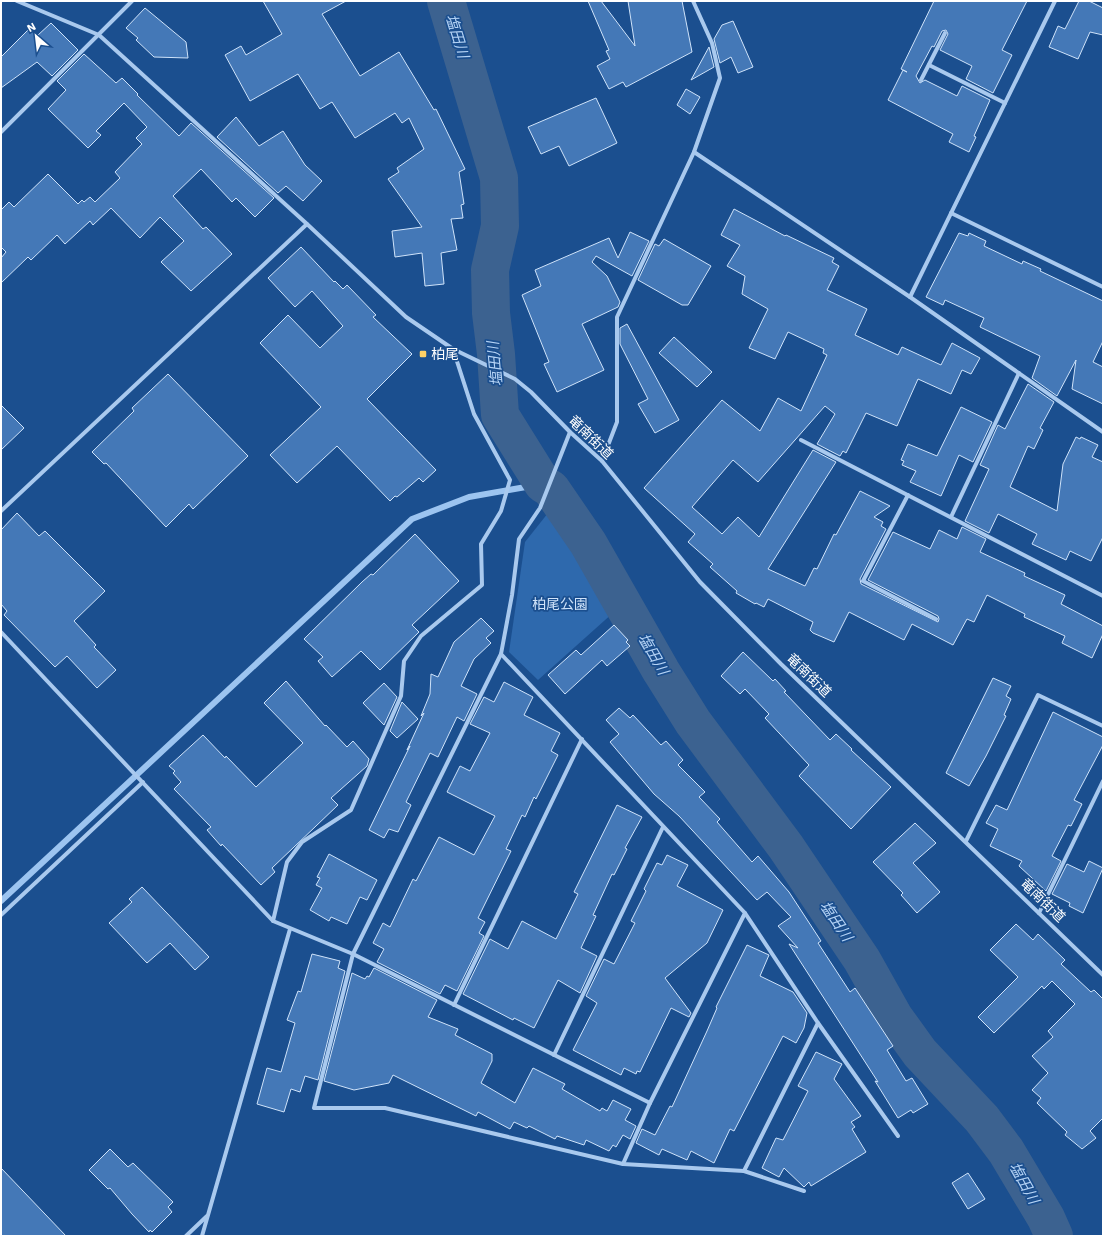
<svg xmlns="http://www.w3.org/2000/svg" width="1104" height="1237" viewBox="0 0 1104 1237" font-family="'Work Sans','Noto Sans JP',sans-serif">
<style>
.green{fill:#2e69ad}
.lines{fill:none;stroke-linecap:round;stroke-linejoin:round}
.stream{stroke:#9cc4f0;stroke-width:6}
.river{stroke:#3c6290;stroke-width:38}
.building{fill:#4478b7;stroke:#cfe3fa}
.minor{stroke:#a9c9ee;stroke-width:4}
.poi-dot{fill:#ffd166;stroke:#1b4f8f;stroke-width:1.5}
.labels{text-anchor:middle;stroke-width:3.5;stroke-linejoin:round;paint-order:stroke}
.poi-label{font-size:14px;fill:#fff;stroke:#1b4f8f;text-anchor:start}
.street-label{font-size:14px;fill:#fff;stroke:#1b4f8f}
.park-label{font-size:14px;fill:#cfe3fa;stroke:#1b4f8f}
.water-label{font-size:15px;font-style:italic;fill:#b5d3f5;stroke:#1b4f8f}
</style>
<rect width="100%" height="100%" fill="#1b4f8f"/>
<path class="green" d="M 552,508 L 614,612 L 538,680 L 509,652 L 525,542 Z"/>
<g class="lines">
<path class="stream" d="M 1,901 L 412,519 L 469,497 L 543,484"/>
<path class="river" d="M 446,1 L 499,178 L 500,226 L 490,270 L 491,313 L 496,354 L 500,415 L 543,484 L 551,489 L 588,543 L 661,671 L 693,722 L 786,847 L 862,960 L 894,1017 L 920,1053 L 982,1119 L 1006,1151 L 1046,1218 L 1054,1236"/>
</g>
<g class="building">
<path d="M 263,1 L 346,1 L 322,14 L 360,76 L 399,52 L 434,110 L 436,109 L 465,169 L 459,172 L 464,204 L 461,205 L 463,218 L 451,219 L 457,250 L 441,253 L 444,284 L 425,286 L 422,253 L 395,257 L 392,231 L 422,227 L 388,179 L 399,172 L 397,168 L 424,149 L 409,118 L 402,123 L 395,113 L 355,138 L 332,102 L 320,109 L 298,74 L 250,101 L 225,55 L 241,46 L 246,55 L 282,34 Z"/>
<path d="M 588,1 L 601,1 L 635,46 L 628,1 L 682,1 L 692,52 L 626,87 L 623,82 L 609,89 L 597,66 L 610,59 L 606,51 L 609,50 Z"/>
<path d="M 934,1 L 1027,1 L 1002,50 L 1012,55 L 993,93 L 966,79 L 972,66 L 940,50 L 948,34 L 946,30 L 942,31 L 934,47 L 932,46 L 916,76 L 920,83 L 925,80 L 957,96 L 962,86 L 990,100 L 974,136 L 976,137 L 969,152 L 949,142 L 953,134 L 888,100 L 903,70 L 907,72 L 901,69 Z"/>
<path d="M 1079,1 L 1089,1 L 1103,8 L 1103,35 L 1090,32 L 1078,59 L 1049,47 L 1058,26 L 1065,29 Z"/>
<path d="M 145,8 L 186,42 L 188,58 L 154,57 L 136,40 L 138,38 L 126,28 Z"/>
<path d="M 733,21 L 753,67 L 738,73 L 731,57 L 720,63 L 714,39 L 722,25 Z"/>
<path d="M 51,23 L 78,50 L 52,76 L 37,62 L 1,88 L 1,57 L 30,28 L 37,36 Z"/>
<path d="M 709,47 L 714,67 L 691,80 Z"/>
<path d="M 84,54 L 116,83 L 122,78 L 138,94 L 137,95 L 179,136 L 191,123 L 274,198 L 255,217 L 236,198 L 232,202 L 201,169 L 173,196 L 203,229 L 206,227 L 232,254 L 191,291 L 161,262 L 184,241 L 160,217 L 140,238 L 111,208 L 93,225 L 90,221 L 65,244 L 57,235 L 31,260 L 28,257 L 1,283 L 1,258 L 6,252 L 1,247 L 1,210 L 9,202 L 14,207 L 48,174 L 78,204 L 82,200 L 84,202 L 90,197 L 95,202 L 120,178 L 115,172 L 142,144 L 136,138 L 147,127 L 124,103 L 96,131 L 101,135 L 88,148 L 48,109 L 66,90 L 57,81 Z"/>
<path d="M 686,89 L 700,97 L 690,114 L 677,105 Z"/>
<path d="M 596,98 L 617,143 L 569,166 L 559,146 L 541,154 L 528,127 Z"/>
<path d="M 236,117 L 259,146 L 283,131 L 305,165 L 322,181 L 303,201 L 286,186 L 278,193 L 217,137 Z"/>
<path d="M 734,209 L 785,236 L 786,235 L 834,258 L 832,262 L 839,266 L 827,290 L 867,309 L 855,335 L 898,355 L 902,347 L 941,365 L 952,343 L 980,358 L 971,374 L 962,370 L 951,394 L 918,379 L 897,426 L 866,413 L 846,453 L 843,451 L 840,456 L 817,444 L 835,414 L 825,406 L 758,482 L 733,460 L 692,507 L 722,534 L 738,517 L 759,537 L 813,450 L 836,462 L 768,569 L 805,586 L 814,568 L 817,569 L 834,534 L 836,535 L 860,491 L 890,506 L 874,517 L 883,522 L 881,526 L 886,529 L 860,579 L 861,584 L 938,622 L 939,619 L 938,616 L 868,580 L 893,532 L 930,549 L 939,530 L 957,539 L 962,527 L 986,539 L 980,552 L 1025,573 L 1024,576 L 1065,595 L 1061,604 L 1103,626 L 1103,634 L 1092,658 L 1062,643 L 1065,636 L 1024,617 L 1025,614 L 987,595 L 974,622 L 967,619 L 953,645 L 912,624 L 904,640 L 849,612 L 834,642 L 813,633 L 810,630 L 813,622 L 768,599 L 764,607 L 756,603 L 755,604 L 736,593 L 737,591 L 710,567 L 713,564 L 688,542 L 695,534 L 644,488 L 722,400 L 760,431 L 778,398 L 801,411 L 827,355 L 823,353 L 824,349 L 788,332 L 775,359 L 749,348 L 768,309 L 742,294 L 745,276 L 727,266 L 740,245 L 721,235 Z"/>
<path d="M 630,232 L 649,241 L 632,276 L 596,256 L 592,262 L 607,276 L 620,302 L 618,307 L 582,324 L 604,370 L 557,392 L 544,364 L 549,362 L 522,295 L 541,286 L 535,270 L 609,238 L 618,258 Z"/>
<path d="M 959,233 L 968,236 L 969,233 L 986,241 L 984,246 L 1022,264 L 1023,261 L 1041,269 L 1040,271 L 1103,301 L 1103,341 L 1093,362 L 1103,367 L 1103,404 L 1072,389 L 1076,360 L 1057,396 L 1032,378 L 1040,356 L 980,327 L 984,318 L 945,300 L 943,305 L 926,297 Z"/>
<path d="M 664,239 L 711,266 L 688,305 L 682,305 L 638,280 L 655,244 L 659,246 Z"/>
<path d="M 301,247 L 334,282 L 335,281 L 343,289 L 347,285 L 376,315 L 373,317 L 412,354 L 367,399 L 436,470 L 423,482 L 419,478 L 397,497 L 395,496 L 390,501 L 337,446 L 297,483 L 270,455 L 321,407 L 260,343 L 288,315 L 320,348 L 343,326 L 312,291 L 295,307 L 268,278 Z"/>
<path d="M 627,324 L 679,420 L 655,433 L 638,404 L 648,399 L 620,344 L 620,328 Z"/>
<path d="M 674,337 L 712,372 L 697,387 L 659,353 Z"/>
<path d="M 168,374 L 248,456 L 193,509 L 189,504 L 166,527 L 106,463 L 104,464 L 92,452 L 134,411 L 132,408 Z"/>
<path d="M 1028,384 L 1054,402 L 1040,428 L 1043,430 L 1034,449 L 1028,446 L 1010,487 L 1057,511 L 1063,464 L 1076,437 L 1080,439 L 1081,437 L 1098,445 L 1092,457 L 1103,462 L 1103,537 L 1091,561 L 1070,551 L 1066,560 L 1032,544 L 1037,534 L 998,514 L 989,533 L 965,521 L 989,469 L 980,465 L 998,425 L 1005,429 Z"/>
<path d="M 1,405 L 24,428 L 1,450 Z"/>
<path d="M 961,407 L 992,422 L 973,462 L 959,455 L 941,496 L 910,482 L 916,471 L 902,465 L 904,461 L 901,460 L 908,444 L 937,456 Z"/>
<path d="M 17,513 L 39,536 L 45,531 L 105,591 L 74,621 L 96,645 L 94,647 L 116,670 L 97,688 L 67,656 L 55,667 L 4,615 L 7,611 L 1,604 L 1,530 Z"/>
<path d="M 415,534 L 459,581 L 412,625 L 419,632 L 380,670 L 361,651 L 332,677 L 318,661 L 323,657 L 304,639 L 362,582 L 371,574 L 373,575 Z"/>
<path d="M 481,618 L 494,631 L 486,638 L 491,643 L 474,659 L 461,686 L 477,694 L 464,721 L 457,717 L 438,757 L 430,753 L 406,802 L 411,805 L 398,832 L 389,829 L 384,838 L 369,830 L 410,746 L 407,750 L 424,713 L 421,716 L 430,694 L 431,674 L 438,677 L 454,642 Z"/>
<path d="M 614,625 L 628,640 L 626,642 L 630,646 L 607,666 L 602,660 L 565,694 L 548,675 L 576,650 L 581,655 Z"/>
<path d="M 743,652 L 773,681 L 775,679 L 786,691 L 784,692 L 830,740 L 836,734 L 852,749 L 851,750 L 891,787 L 851,829 L 799,776 L 809,765 L 765,718 L 769,714 L 745,689 L 740,694 L 721,676 Z"/>
<path d="M 993,678 L 1011,686 L 1006,696 L 1011,699 L 1004,715 L 1006,716 L 986,756 L 969,786 L 946,773 Z"/>
<path d="M 286,681 L 325,726 L 326,725 L 347,747 L 353,741 L 369,759 L 367,766 L 331,798 L 338,805 L 272,868 L 275,872 L 261,885 L 222,844 L 221,846 L 207,830 L 211,827 L 174,789 L 181,782 L 173,773 L 175,771 L 169,766 L 203,735 L 225,758 L 226,756 L 256,787 L 303,743 L 264,703 Z"/>
<path d="M 504,682 L 533,697 L 524,715 L 560,733 L 551,751 L 558,755 L 536,799 L 534,797 L 525,817 L 522,815 L 506,849 L 511,851 L 478,918 L 485,922 L 479,933 L 484,936 L 457,991 L 445,985 L 440,994 L 377,962 L 384,949 L 373,943 L 383,923 L 390,927 L 413,879 L 416,881 L 439,837 L 474,855 L 495,816 L 447,792 L 460,766 L 470,771 L 490,733 L 470,724 L 484,697 L 494,702 Z"/>
<path d="M 384,683 L 397,697 L 384,725 L 363,703 Z"/>
<path d="M 402,702 L 418,719 L 397,738 L 390,731 Z"/>
<path d="M 619,708 L 630,718 L 633,715 L 661,745 L 666,741 L 683,760 L 678,765 L 705,792 L 699,797 L 720,819 L 717,822 L 752,862 L 758,856 L 789,892 L 821,941 L 818,943 L 850,992 L 855,988 L 893,1046 L 887,1050 L 906,1081 L 912,1078 L 928,1104 L 913,1113 L 911,1110 L 898,1118 L 875,1081 L 878,1082 L 789,944 L 798,948 L 778,926 L 791,917 L 767,892 L 757,900 L 679,816 L 654,794 L 610,742 L 619,734 L 606,720 Z"/>
<path d="M 1053,712 L 1103,737 L 1103,745 L 1074,800 L 1082,804 L 1071,826 L 1068,825 L 1052,856 L 1061,861 L 1046,891 L 1019,866 L 1022,861 L 990,846 L 998,829 L 986,823 L 996,805 L 1007,810 Z"/>
<path d="M 617,805 L 642,817 L 625,848 L 627,849 L 614,875 L 612,874 L 593,915 L 596,916 L 581,948 L 597,956 L 580,993 L 558,980 L 534,1028 L 514,1018 L 513,1020 L 463,994 L 490,939 L 508,949 L 522,921 L 556,939 L 578,894 L 574,892 Z"/>
<path d="M 915,823 L 936,843 L 913,863 L 940,892 L 917,913 L 901,895 L 903,893 L 873,862 Z"/>
<path d="M 329,854 L 377,880 L 367,900 L 360,897 L 347,924 L 331,917 L 329,921 L 310,910 L 322,888 L 316,885 L 320,878 L 317,877 Z"/>
<path d="M 667,855 L 688,865 L 677,886 L 723,910 L 707,943 L 665,978 L 691,1013 L 689,1017 L 671,1008 L 640,1072 L 637,1071 L 636,1074 L 624,1068 L 621,1075 L 573,1050 L 597,1003 L 586,996 L 604,959 L 614,964 L 635,923 L 631,921 L 646,891 L 644,889 L 657,863 L 662,865 Z"/>
<path d="M 1089,861 L 1103,868 L 1083,913 L 1069,906 L 1070,903 L 1052,894 L 1067,864 L 1084,872 Z"/>
<path d="M 142,887 L 209,957 L 195,970 L 170,943 L 147,963 L 109,923 L 132,902 L 129,899 Z"/>
<path d="M 1016,924 L 1033,940 L 1038,934 L 1065,960 L 1061,964 L 1091,992 L 1094,990 L 1103,999 L 1103,1118 L 1090,1131 L 1096,1138 L 1082,1149 L 1065,1135 L 1067,1132 L 1037,1103 L 1041,1098 L 1032,1090 L 1048,1073 L 1032,1056 L 1053,1037 L 1048,1031 L 1075,1004 L 1052,981 L 1044,989 L 1042,986 L 994,1033 L 978,1017 L 1018,977 L 990,950 Z"/>
<path d="M 747,945 L 769,955 L 760,976 L 793,992 L 807,1013 L 804,1028 L 796,1043 L 783,1036 L 734,1131 L 730,1129 L 714,1163 L 691,1151 L 687,1160 L 662,1149 L 659,1155 L 636,1143 L 642,1129 L 655,1135 L 670,1106 L 672,1107 L 707,1031 L 717,1008 L 716,1007 Z"/>
<path d="M 312,954 L 340,961 L 338,968 L 345,971 L 318,1080 L 305,1076 L 300,1092 L 291,1089 L 284,1112 L 257,1104 L 267,1068 L 281,1072 L 295,1023 L 287,1020 L 298,991 L 301,992 Z"/>
<path d="M 374,968 L 437,1000 L 428,1017 L 458,1029 L 455,1035 L 492,1054 L 492,1061 L 481,1083 L 515,1103 L 533,1068 L 565,1084 L 562,1089 L 600,1111 L 602,1108 L 607,1111 L 613,1100 L 631,1109 L 625,1120 L 636,1126 L 630,1139 L 623,1135 L 616,1147 L 613,1145 L 609,1151 L 586,1140 L 584,1145 L 557,1136 L 555,1139 L 529,1126 L 527,1128 L 514,1122 L 510,1129 L 478,1112 L 476,1116 L 393,1075 L 389,1083 L 354,1090 L 324,1081 L 352,973 L 365,979 L 367,976 L 369,977 Z"/>
<path d="M 816,1052 L 842,1064 L 834,1079 L 861,1116 L 851,1122 L 855,1127 L 852,1129 L 866,1152 L 811,1186 L 809,1182 L 804,1187 L 784,1168 L 779,1177 L 762,1168 L 776,1138 L 783,1140 L 808,1091 L 798,1086 Z"/>
<path d="M 110,1149 L 128,1167 L 133,1163 L 173,1202 L 168,1207 L 172,1212 L 152,1232 L 150,1230 L 149,1232 L 132,1214 L 110,1188 L 108,1189 L 89,1170 Z"/>
<path d="M 1,1168 L 66,1236 L 1,1236 Z"/>
<path d="M 968,1173 L 985,1199 L 968,1209 L 952,1183 Z"/>
</g>
<g class="lines">
<g class="minor">
<path d="M 17,1 L 99,35 L 307,224 L 406,317 L 453,349 L 515,379 L 531,392 L 570,432 L 602,461 L 700,582 L 781,664 L 1103,975"/>
<path d="M 929,65 L 1005,103"/>
<path d="M 921,80 L 945,33"/>
<path d="M 1,132 L 132,1"/>
<path d="M 694,152 L 910,297 L 1103,432"/>
<path d="M 951,213 L 1103,287"/>
<path d="M 910,297 L 1055,1"/>
<path d="M 801,440 L 1103,596"/>
<path d="M 602,461 L 617,422 L 617,317 L 694,152 L 720,78 L 712,43 L 693,1"/>
<path d="M 908,495 L 863,581 L 936,619"/>
<path d="M 1,511 L 307,224"/>
<path d="M 951,517 L 1019,373"/>
<path d="M 1,632 L 273,921 L 353,954 L 650,1103 L 745,913 L 501,654 L 512,595 L 519,539 L 540,508 L 570,432"/>
<path d="M 501,654 L 353,954 L 314,1108 L 385,1108 L 623,1164 L 744,1171 L 804,1191"/>
<path d="M 966,841 L 1038,695 L 1103,726"/>
<path d="M 745,913 L 818,1023 L 898,1136"/>
<path d="M 1039,913 L 1103,781"/>
<path d="M 1,915 L 143,782"/>
<path d="M 273,921 L 287,862 L 302,842 L 351,810 L 401,696 L 404,661 L 421,636 L 482,585 L 481,544 L 501,511 L 510,480 L 474,414 L 453,349"/>
<path d="M 454,1005 L 582,739"/>
<path d="M 554,1055 L 663,827"/>
<path d="M 623,1164 L 650,1103"/>
<path d="M 744,1171 L 818,1023"/>
<path d="M 186,1236 L 207,1216"/>
<path d="M 202,1236 L 290,929"/>
</g>
</g>
<rect class="poi-dot" x="419" y="350" width="8" height="8" rx="2"/>
<g class="labels">
<g class="poi-label">
<text x="431" y="359">柏尾</text>
</g>
<g class="street-label">
<text transform="translate(591 437) rotate(44)" y="5">竜南街道</text>
<text transform="translate(809 675) rotate(44)" y="5">竜南街道</text>
<text transform="translate(1043 900) rotate(44)" y="5">竜南街道</text>
</g>
<g class="park-label">
<text x="560" y="609">柏尾公園</text>
</g>
<g class="water-label">
<text transform="translate(457 36) rotate(73)" y="5">塩田川</text>
<text transform="translate(495 364) rotate(-95)" y="5">塩田川</text>
<text transform="translate(653 654) rotate(60)" y="5">塩田川</text>
<text transform="translate(836 921) rotate(56)" y="5">塩田川</text>
<text transform="translate(1024 1183) rotate(61)" y="5">塩田川</text>
</g>
</g>
<rect width="1104" height="1237" fill="none" stroke="#ffffff" stroke-width="4"/>
<g transform="translate(36 36) rotate(332)" stroke="#1b4f8f" stroke-width="3" paint-order="stroke">
<path d="M0-3L7 15L0 10L-7 15Z" fill="#ffffff"/>
<text y="-6" font-size="11" font-weight="bold" text-anchor="middle" fill="#ffffff">N</text>
</g>
</svg>
